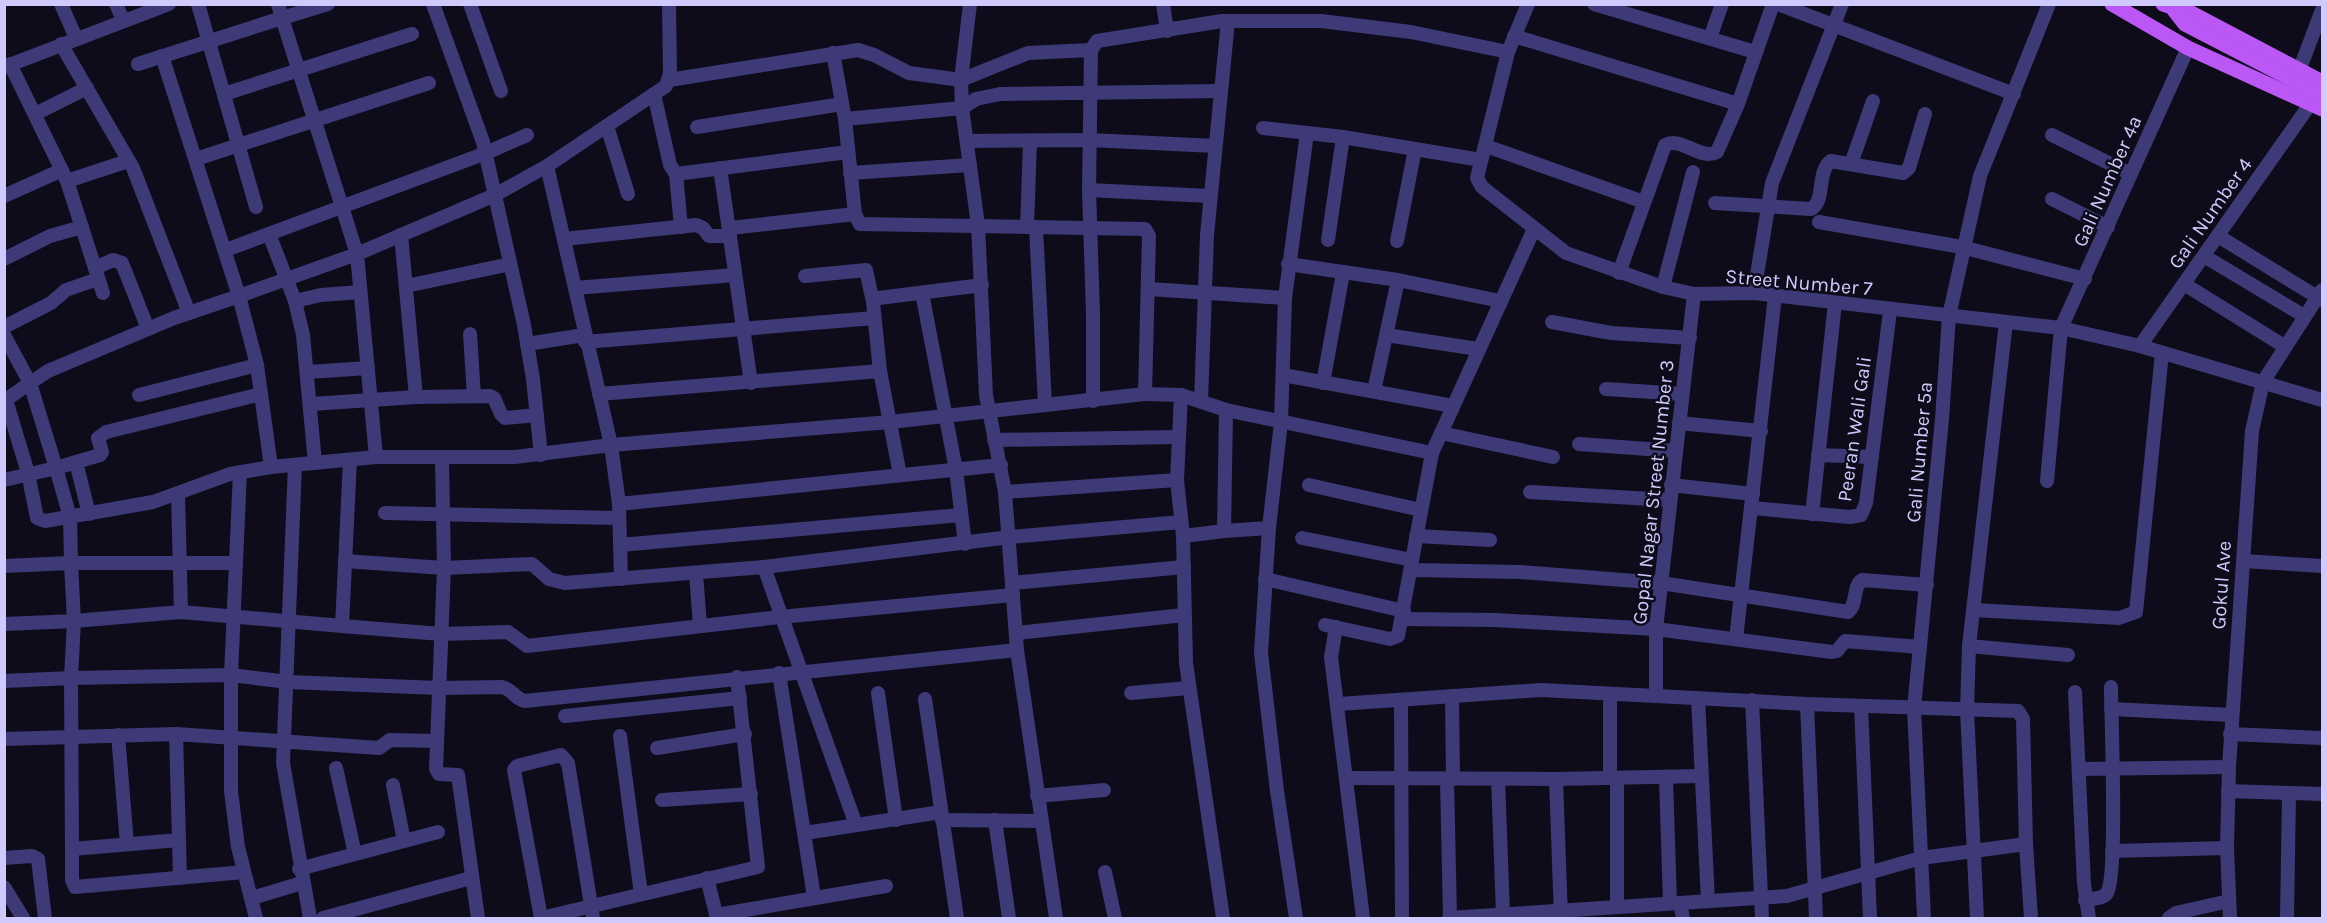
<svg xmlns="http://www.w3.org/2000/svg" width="2327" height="923" viewBox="0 0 2327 923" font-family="Karla,sans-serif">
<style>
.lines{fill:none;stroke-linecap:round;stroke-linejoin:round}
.minor{stroke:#3d3a77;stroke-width:14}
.primary{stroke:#bb57f4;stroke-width:15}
.labels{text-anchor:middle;stroke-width:5;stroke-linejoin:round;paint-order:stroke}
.street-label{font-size:20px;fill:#cfc9fc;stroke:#0e0c1a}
</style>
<rect width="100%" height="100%" fill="#0e0c1a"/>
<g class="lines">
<g class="minor">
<path d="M 61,4 L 76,38"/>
<path d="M 116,4 L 123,20"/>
<path d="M 198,4 L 256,207"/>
<path d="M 433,4 L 483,142 L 524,325 L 533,379 L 541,455"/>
<path d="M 470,4 L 501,91"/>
<path d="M 970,4 L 961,80 L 962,108 L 978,225 L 986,395 L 1005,492 L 1017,650 L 1056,918"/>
<path d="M 1163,4 L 1167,31"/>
<path d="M 1528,4 L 1508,52 L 1477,178 L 1482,187 L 1566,253 L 1663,287 L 1694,294 L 1754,293 L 2061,328 L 2140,346 L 2322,400"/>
<path d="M 1594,4 L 1755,52"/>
<path d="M 1778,4 L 2014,94"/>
<path d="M 1514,36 L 1738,104"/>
<path d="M 1710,38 L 1722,4"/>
<path d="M 61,44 L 133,168 L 189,313"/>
<path d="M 833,53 L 845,119 L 855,214 L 860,224 L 1145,229 L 1149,236 L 1145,394 L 1181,395 L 1226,410 L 1432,453"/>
<path d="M 2302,63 L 2322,10"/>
<path d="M 10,64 L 67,181 L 103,293"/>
<path d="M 138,64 L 282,18 L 278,4"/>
<path d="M 4,67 L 169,4"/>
<path d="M 669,80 L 858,50 L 874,55 L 909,73 L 961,80 L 1028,53 L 1091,50"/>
<path d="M 224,94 L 412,34"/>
<path d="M 654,94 L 670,165 L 676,174 L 848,152"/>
<path d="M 35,114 L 87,88"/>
<path d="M 845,119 L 962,108 L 976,99 L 1000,94 L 1221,91"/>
<path d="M 607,126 L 628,194"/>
<path d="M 697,127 L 842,104"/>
<path d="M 1263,128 L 1343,137 L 1481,160"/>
<path d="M 2052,135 L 2131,174"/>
<path d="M 967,141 L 1090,140 L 1215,146"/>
<path d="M 1486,146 L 1644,202"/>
<path d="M 196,159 L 429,83"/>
<path d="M 1851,164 L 1873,101"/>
<path d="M 720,168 L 751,383"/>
<path d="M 850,173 L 970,165"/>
<path d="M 676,174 L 681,227"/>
<path d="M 67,181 L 128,161"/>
<path d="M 1089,190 L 1210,196"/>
<path d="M 4,196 L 62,170"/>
<path d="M 2052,199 L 2108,227"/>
<path d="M 1715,203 L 1811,209 C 1826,201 1816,172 1831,161 L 1903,173 L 1909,168 L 1925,114"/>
<path d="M 1819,222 L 1962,247 L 2085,279"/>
<path d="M 1027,227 L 1030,141"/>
<path d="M 1036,227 L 1045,405"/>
<path d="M 730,228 L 855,214"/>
<path d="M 269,234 L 295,301 L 303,335 L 315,463"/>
<path d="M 401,235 L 416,397"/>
<path d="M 2218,236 L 2322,300"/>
<path d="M 564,239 L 696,225 L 703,228 L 709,236 L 730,236"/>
<path d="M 1328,240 L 1343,137"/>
<path d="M 1397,241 L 1415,149"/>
<path d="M 226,250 L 486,153 L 527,135"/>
<path d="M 2204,256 L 2304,316"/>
<path d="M 4,259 L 50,236 L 82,227"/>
<path d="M 1288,264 L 1398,280 L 1500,301"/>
<path d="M 95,268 L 113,260 L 122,263 L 148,329"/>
<path d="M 1619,273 L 1665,145 C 1681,136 1701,161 1717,152 L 1738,104 L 1773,4"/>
<path d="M 805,276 L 866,270 L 873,302"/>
<path d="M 2184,284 L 2284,346"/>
<path d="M 406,286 L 510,264"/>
<path d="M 1663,287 L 1693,172"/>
<path d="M 575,288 L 735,275"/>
<path d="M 1149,289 L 1285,298"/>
<path d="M 922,293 L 956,470 L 965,544"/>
<path d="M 1754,293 L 1772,183 L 1842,4"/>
<path d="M 295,301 L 321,295 L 360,292"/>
<path d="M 1552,322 L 1611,333 L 1690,338"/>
<path d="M 4,327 L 51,303 L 66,290 L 98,279"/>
<path d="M 470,334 L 474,396"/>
<path d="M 4,335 L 30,383 L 48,371 L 174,318 L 239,296 L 162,56"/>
<path d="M 1386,335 L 1478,349"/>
<path d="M 585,342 L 874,318"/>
<path d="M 527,344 L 584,335"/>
<path d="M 2140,346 L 2311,103"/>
<path d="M 308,372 L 368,368"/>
<path d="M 1283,375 L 1453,406"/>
<path d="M 1323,383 L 1343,273"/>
<path d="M 1606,389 L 1682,394"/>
<path d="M 1374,391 L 1398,280"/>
<path d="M 599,394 L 880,371"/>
<path d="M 139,395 L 257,365"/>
<path d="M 1181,395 L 1177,480 L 1183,536 L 1186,663 L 1223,918"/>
<path d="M 6,400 L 28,473 L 37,518 L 45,521 L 153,502 L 230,474 L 271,467 L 376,457 L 515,457 L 611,445 L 890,422 L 1145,394"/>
<path d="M 4,401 L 30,383 L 56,468 L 4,480"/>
<path d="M 1093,401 L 1093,314 L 1089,190 L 1091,50 L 1097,41 L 1222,21 L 1321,21 L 1411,32 L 1508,52"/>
<path d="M 1201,401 L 1207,235 L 1228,21"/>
<path d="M 311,404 L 416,397 L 490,396 L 494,398 L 501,414 L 505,418 L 537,415"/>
<path d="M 1226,410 L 1224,531 L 1269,528"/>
<path d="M 1679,423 L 1761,431"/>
<path d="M 1441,433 L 1553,457"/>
<path d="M 994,440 L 1178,437"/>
<path d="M 1579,444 L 1675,451"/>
<path d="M 1818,455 L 1872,457"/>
<path d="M 376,457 L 357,254 L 495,195 L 547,166"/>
<path d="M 442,458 L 444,568 L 436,769 L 439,774 L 458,775 L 478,918"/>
<path d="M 350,460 L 342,626 L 441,634 L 508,632 L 527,646 L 780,617 L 1013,595"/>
<path d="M 76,462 L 89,514"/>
<path d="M 295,465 L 283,763 L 310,918"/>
<path d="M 271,467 L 257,365 L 239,296 L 357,254 L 282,18 L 328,4"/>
<path d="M 240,472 L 231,675 L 231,791 L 238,847 L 256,918"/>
<path d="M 900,475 L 880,371 L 873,302 L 879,298 L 982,285"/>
<path d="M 2047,481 L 2061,328 L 2188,48"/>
<path d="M 1309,485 L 1421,510"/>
<path d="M 1671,485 L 1753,494"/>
<path d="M 1005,492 L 1177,480"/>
<path d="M 1530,492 L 1669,500"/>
<path d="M 178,494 L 181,612"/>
<path d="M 619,504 L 1001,465"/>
<path d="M 1752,508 L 1850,517 L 1861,515 L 1866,503 L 1890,311"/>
<path d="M 385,513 L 619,518"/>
<path d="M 1812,514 L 1835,303"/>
<path d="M 1183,536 L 1224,531"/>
<path d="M 1416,536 L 1490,540"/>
<path d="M 1302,538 L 1412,560"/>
<path d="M 620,545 L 961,515"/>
<path d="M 345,561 L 444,568 L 532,564 L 549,579 L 565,583 L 764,567 L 856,825"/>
<path d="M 2243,561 L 2322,566"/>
<path d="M 236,563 L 71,563 L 70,517 L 56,468 L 100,455 L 102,452 L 98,438 L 106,432 L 261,394"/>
<path d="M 4,566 L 71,563 L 74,621 L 4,624"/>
<path d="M 764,567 L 1010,537 L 1181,522"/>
<path d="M 1412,570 L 1520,572 L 1661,583 L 1848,612 C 1858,604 1852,587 1862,580 L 1927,585"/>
<path d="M 696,573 L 700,626"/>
<path d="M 621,579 L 619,504 L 611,445 L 547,166 L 666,86 L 670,73 L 669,4"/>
<path d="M 1265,579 L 1404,611"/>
<path d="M 1012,583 L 1184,567"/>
<path d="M 1973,610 L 2119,618 L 2136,612 L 2162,353"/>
<path d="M 1402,619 L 1495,620 L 1656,629 L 1832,652 L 1837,651 L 1845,641 L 1920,647"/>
<path d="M 1325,625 L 1390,639 L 1398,636 L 1432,453 L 1534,229"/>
<path d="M 342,626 L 181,612 L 74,621 L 71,678 L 231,675 L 288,682 L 439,688 L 502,687 C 512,689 515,699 525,701 L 1017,650"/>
<path d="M 1336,627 L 1331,657 L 1363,918"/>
<path d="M 1017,633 L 1184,615"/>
<path d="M 1736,639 L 1775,296"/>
<path d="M 1969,646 L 2068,655"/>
<path d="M 779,673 L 814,897"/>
<path d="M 4,681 L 71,678 L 72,849 L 179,840 L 176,734 L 379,748 L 390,740 L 437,741"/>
<path d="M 2075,692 L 2084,884 L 2089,918"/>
<path d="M 878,693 L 896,820"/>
<path d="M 1131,693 L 1188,688"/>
<path d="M 1656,695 L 1656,629 L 1694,294"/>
<path d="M 1452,696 L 1453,779"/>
<path d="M 1698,698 L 1708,901"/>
<path d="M 925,699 L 957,918"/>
<path d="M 1401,700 L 1402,918"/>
<path d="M 1752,700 L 1762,918"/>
<path d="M 1339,704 L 1541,690 L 1807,704 L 2018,711 L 2023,719 L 2026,844 L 2031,918"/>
<path d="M 1807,704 L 1816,918"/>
<path d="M 1861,706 L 1870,918"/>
<path d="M 2111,709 L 2231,715"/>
<path d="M 565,716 L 740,698"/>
<path d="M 2230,734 L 2322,738"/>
<path d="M 118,735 L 127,844"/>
<path d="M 620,736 L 641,894"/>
<path d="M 4,739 L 176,734"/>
<path d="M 657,748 L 745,734"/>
<path d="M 336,768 L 355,854"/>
<path d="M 2080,769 L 2229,767"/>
<path d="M 1347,778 L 1556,779 L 1700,776"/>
<path d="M 1610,778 L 1610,694"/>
<path d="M 1617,778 L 1617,907"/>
<path d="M 1666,778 L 1670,903"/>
<path d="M 1447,779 L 1450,918"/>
<path d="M 1498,779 L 1503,914"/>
<path d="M 1556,779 L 1561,918"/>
<path d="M 393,785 L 404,841"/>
<path d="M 2228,791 L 2322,794"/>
<path d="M 1037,796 L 1104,790"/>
<path d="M 662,800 L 751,794"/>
<path d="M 942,820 L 1041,821"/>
<path d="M 995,820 L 1009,918"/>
<path d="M 805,833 L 941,812"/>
<path d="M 179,840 L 180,878"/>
<path d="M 72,849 L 72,880 L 75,887 L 244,872"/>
<path d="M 2112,851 L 2227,848"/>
<path d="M 4,858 L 32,856 L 38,859 L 45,918"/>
<path d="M 299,869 L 438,832"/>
<path d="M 1105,872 L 1115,918"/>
<path d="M 707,878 L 717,918"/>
<path d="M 4,887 L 23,918"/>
<path d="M 252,898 L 302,883"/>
<path d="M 2085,900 C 2092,899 2103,899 2107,893 C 2118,876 2111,717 2111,687"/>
<path d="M 1680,903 L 1683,918"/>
<path d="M 716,915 L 886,886"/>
<path d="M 323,918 L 471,878"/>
<path d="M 541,918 L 758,867 L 737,677"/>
<path d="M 541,918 L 514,770 L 517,766 L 561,755 L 568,763 L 593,918"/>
<path d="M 1296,918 L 1277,791 L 1261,653 L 1269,528 L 1281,422 L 1285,298 L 1307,133"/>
<path d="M 1449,918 L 1787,896 L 1921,858 L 2026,844"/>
<path d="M 1924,918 L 1914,708 L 1942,419 L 1949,316 L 1980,176 L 2049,4"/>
<path d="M 1977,918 L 1967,710 L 1969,646 L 2006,322"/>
<path d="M 2169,918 L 2176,913 L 2229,901"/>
<path d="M 2230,918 L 2227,848 L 2229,767 L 2252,431 L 2263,382 L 2322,290"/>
<path d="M 2287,918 L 2289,794"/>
</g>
<g class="primary">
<path d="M 2112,4 L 2188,48 L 2322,109"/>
<path d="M 2163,4 L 2191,13 L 2322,82"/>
<path d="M 2174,10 L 2185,24 L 2322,95"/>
</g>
</g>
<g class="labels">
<g class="street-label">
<text transform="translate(2107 181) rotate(-66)" y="7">Gali Number 4a</text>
<text transform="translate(2210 213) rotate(-55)" y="7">Gali Number 4</text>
<text transform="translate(1799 282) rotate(5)" y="7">Street Number 7</text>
<text transform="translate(1854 429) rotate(-82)" y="7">Peeran Wali Gali</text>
<text transform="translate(1919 452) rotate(-85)" y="7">Gali Number 5a</text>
<text transform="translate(1653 492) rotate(-84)" y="7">Gopal Nagar Street Number 3</text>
<text transform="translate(2221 585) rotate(-86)" y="7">Gokul Ave</text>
</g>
</g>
<rect width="2327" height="923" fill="none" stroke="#cfc9fc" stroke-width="12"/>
</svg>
